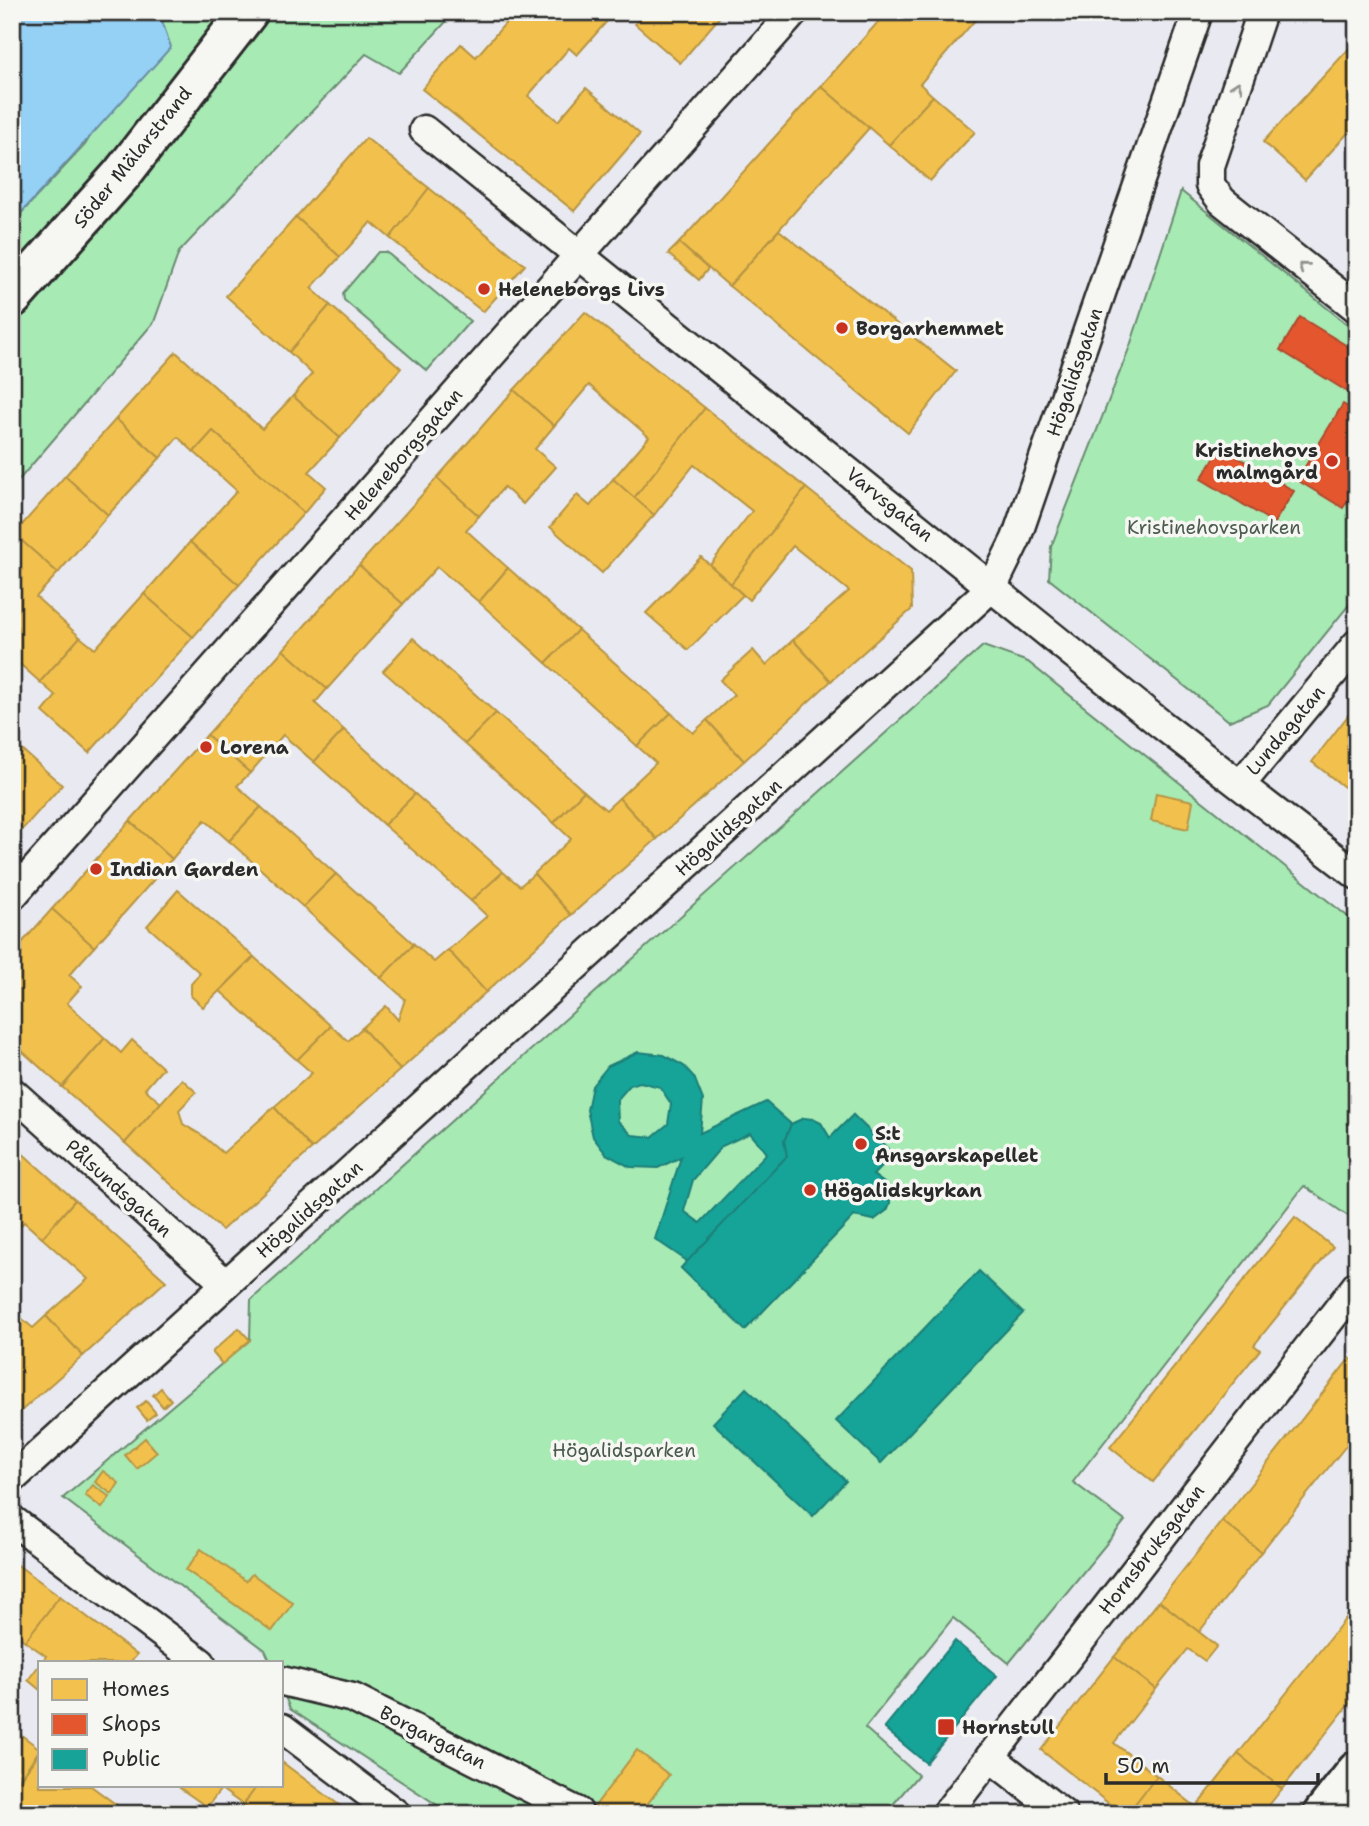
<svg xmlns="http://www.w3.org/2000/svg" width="1369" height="1826" viewBox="0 0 1369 1826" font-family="'Shantell Sans',sans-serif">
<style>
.green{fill:#a7eab4;stroke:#698a70;stroke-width:2}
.water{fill:#95d0f5;stroke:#6b8ea4;stroke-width:2}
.homes{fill:#f2c14e;stroke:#b69444;stroke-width:2}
.shops{fill:#e4572e;stroke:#ac4a2d;stroke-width:2}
.public{fill:#17a398;stroke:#1d7f77;stroke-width:2;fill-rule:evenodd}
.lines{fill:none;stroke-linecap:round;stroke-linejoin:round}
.street-casing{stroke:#2b2b2b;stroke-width:33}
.secondary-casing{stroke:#2b2b2b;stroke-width:44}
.street{stroke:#f6f6f2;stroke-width:28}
.secondary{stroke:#f6f6f2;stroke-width:38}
.oneway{stroke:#90908e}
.poi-dot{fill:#c8321e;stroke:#f6f6f2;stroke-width:2.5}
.labels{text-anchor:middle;stroke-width:7;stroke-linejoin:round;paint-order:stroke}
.street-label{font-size:19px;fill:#2b2b2b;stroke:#f6f6f2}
.poi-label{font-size:19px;font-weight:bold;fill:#2b2b2b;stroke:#f6f6f2;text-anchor:start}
.park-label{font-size:19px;fill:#4a5b4d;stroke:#f6f6f2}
</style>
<rect width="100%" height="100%" fill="#e9eaf1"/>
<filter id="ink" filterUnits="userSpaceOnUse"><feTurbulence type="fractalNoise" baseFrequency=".0143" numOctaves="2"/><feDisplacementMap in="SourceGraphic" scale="14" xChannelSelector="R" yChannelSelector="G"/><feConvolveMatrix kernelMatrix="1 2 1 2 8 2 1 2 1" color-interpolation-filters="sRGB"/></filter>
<g filter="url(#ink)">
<g class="green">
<path d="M 159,12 L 455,12 L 399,73 L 366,54 L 179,252 L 154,322 L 12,488 L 12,223 L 85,145 L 159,21 Z"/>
<path d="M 1181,191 L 1357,332 L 1357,595 L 1268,705 L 1229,721 L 1049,579 L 1051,547 L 1130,346 Z"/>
<path d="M 378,252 L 386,252 L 470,321 L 427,371 L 344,300 L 343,293 Z"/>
<path d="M 983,646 L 1028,662 L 1357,924 L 1357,1207 L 1348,1216 L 1304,1186 L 1073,1482 L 1125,1521 L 1009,1663 L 953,1618 L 865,1728 L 918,1775 L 885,1814 L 451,1814 L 290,1709 L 282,1689 L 282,1663 L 271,1663 L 265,1650 L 63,1498 L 250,1340 L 251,1300 Z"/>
</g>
<path class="water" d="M 12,12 L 159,12 L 171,47 L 12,223 Z"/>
<g class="homes">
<path d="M 515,12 L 599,12 L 608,20 L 577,55 L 569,48 L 528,96 L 558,121 L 586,88 L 640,134 L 574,211 L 422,89 L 461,44 L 476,57 Z"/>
<path d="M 645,12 L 724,12 L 680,63 L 635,24 Z"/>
<path d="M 887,12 L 982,12 L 920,84 L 933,96 L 889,145 L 821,86 Z"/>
<path d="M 1355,42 L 1357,123 L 1305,180 L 1263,142 Z"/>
<path d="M 821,86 L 869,128 L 729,286 L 679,243 Z"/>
<path d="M 933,96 L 975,132 L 930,181 L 889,145 Z"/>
<path d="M 366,138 L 429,188 L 390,238 L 371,222 L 340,257 L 296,217 Z"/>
<path d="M 429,188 L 525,265 L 483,312 L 390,238 Z"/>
<path d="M 296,217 L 340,257 L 311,288 L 330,305 L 289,352 L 226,296 Z"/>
<path d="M 779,230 L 956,371 L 908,433 L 729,286 Z"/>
<path d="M 679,243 L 708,269 L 699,280 L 668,254 Z"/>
<path d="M 330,305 L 401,368 L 340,438 L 293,396 L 312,374 L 289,352 Z"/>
<path d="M 585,312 L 705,408 L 634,498 L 613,479 L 649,437 L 589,385 L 554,426 L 514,390 Z"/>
<path d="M 176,352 L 262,429 L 293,396 L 340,438 L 309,472 L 326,487 L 304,513 L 213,431 L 194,452 L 178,437 L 160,458 L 116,419 Z"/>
<path d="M 514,390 L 554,426 L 535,449 L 556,467 L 523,504 L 504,487 L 479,516 L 437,478 Z"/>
<path d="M 705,408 L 806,488 L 731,584 L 710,565 L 752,511 L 694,465 L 654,515 L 634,498 Z"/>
<path d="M 116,419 L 160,458 L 108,515 L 65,476 Z"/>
<path d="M 213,431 L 304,513 L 239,585 L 190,542 L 237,491 L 194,452 Z"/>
<path d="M 65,476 L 108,515 L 58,573 L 14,534 Z"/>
<path d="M 437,478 L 479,516 L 466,530 L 508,568 L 479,602 L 437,567 L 403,604 L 359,565 Z"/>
<path d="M 613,479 L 654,515 L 602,573 L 550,527 L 577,495 L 590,506 Z"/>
<path d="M 806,488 L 911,571 L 912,609 L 831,681 L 793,640 L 849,591 L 793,546 L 749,600 L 731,584 Z"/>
<path d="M 14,534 L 58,573 L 36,597 L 80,637 L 40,682 L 12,657 Z"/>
<path d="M 190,542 L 239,585 L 193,637 L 144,594 Z"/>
<path d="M 701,557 L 743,595 L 688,650 L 646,613 Z"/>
<path d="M 359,565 L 403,604 L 327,689 L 283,650 Z"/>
<path d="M 508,568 L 578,630 L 546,663 L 479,602 Z"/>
<path d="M 144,594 L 193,637 L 89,753 L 43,712 L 56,696 L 40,682 L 80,637 L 95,649 Z"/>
<path d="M 578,630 L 671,713 L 637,746 L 546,663 Z"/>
<path d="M 413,638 L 496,713 L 465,744 L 383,671 Z"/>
<path d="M 793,640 L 831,681 L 744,761 L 707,720 L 734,695 L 720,680 L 753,650 L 766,665 Z"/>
<path d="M 283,650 L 327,689 L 315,703 L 344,730 L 314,762 L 283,735 L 250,773 L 207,735 Z"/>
<path d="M 1357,704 L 1357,797 L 1312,762 Z"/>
<path d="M 496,713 L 584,791 L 554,823 L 465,744 Z"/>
<path d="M 671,713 L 693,733 L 707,720 L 744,761 L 657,839 L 619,798 L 656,763 L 637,746 Z"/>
<path d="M 344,730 L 415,794 L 384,825 L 314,762 Z"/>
<path d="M 207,735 L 250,773 L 237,786 L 261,807 L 229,841 L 205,820 L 172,859 L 130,821 Z"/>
<path d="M 12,741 L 62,785 L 12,841 Z"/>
<path d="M 584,791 L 606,810 L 619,798 L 657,839 L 571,915 L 534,874 L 571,839 L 554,823 Z"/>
<path d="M 1156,793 L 1193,801 L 1188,829 L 1151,821 Z"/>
<path d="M 415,794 L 503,872 L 471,901 L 384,825 Z"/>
<path d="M 261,807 L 336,874 L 303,907 L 229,841 Z"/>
<path d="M 130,821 L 172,859 L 94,947 L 52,909 Z"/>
<path d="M 503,872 L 520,886 L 534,874 L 571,915 L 486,992 L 448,950 L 487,916 L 471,901 Z"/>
<path d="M 336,874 L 414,944 L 381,978 L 303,907 Z"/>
<path d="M 178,890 L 254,957 L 203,1007 L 191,996 L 191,984 L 200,973 L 147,926 Z"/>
<path d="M 52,909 L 94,947 L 69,975 L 82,986 L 67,1003 L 105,1038 L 62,1087 L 12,1042 L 12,954 Z"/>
<path d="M 414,944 L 434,962 L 448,950 L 486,992 L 400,1070 L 362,1028 L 386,1006 L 398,1020 L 405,999 L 381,978 Z"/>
<path d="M 254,957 L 331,1026 L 297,1060 L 220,991 Z"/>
<path d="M 331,1026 L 348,1041 L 362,1028 L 400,1070 L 312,1149 L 274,1107 L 312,1073 L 297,1060 Z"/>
<path d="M 105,1038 L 121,1053 L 132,1040 L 163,1068 L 145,1089 L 161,1103 L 125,1143 L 62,1087 Z"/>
<path d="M 182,1079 L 196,1092 L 179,1110 L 183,1124 L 203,1136 L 223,1153 L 274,1107 L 312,1149 L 222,1230 L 125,1143 Z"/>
<path d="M 12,1144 L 75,1200 L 42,1238 L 24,1222 L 12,1235 Z"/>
<path d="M 75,1200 L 166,1281 L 83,1356 L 46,1316 L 88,1279 L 42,1238 Z"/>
<path d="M 1295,1217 L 1333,1247 L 1254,1345 L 1260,1350 L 1153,1482 L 1110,1447 Z"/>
<path d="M 13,1311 L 33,1328 L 46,1316 L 83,1356 L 12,1419 Z"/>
<path d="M 239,1328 L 250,1340 L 222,1364 L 212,1352 Z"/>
<path d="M 1350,1358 L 1357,1364 L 1357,1432 L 1261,1552 L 1222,1521 Z"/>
<path d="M 161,1388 L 171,1400 L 163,1407 L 153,1395 Z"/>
<path d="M 146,1401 L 156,1413 L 147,1420 L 137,1408 Z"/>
<path d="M 145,1438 L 157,1452 L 137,1469 L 125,1455 Z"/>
<path d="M 103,1471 L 119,1483 L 112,1494 L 95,1482 Z"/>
<path d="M 93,1485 L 110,1497 L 102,1508 L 85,1495 Z"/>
<path d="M 1222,1521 L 1261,1552 L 1199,1632 L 1159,1601 Z"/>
<path d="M 201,1549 L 246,1581 L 252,1574 L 293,1603 L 272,1631 L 186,1570 Z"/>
<path d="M 12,1561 L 60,1596 L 25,1641 L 12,1632 Z"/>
<path d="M 60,1596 L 137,1655 L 130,1663 L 41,1663 L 46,1656 L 25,1641 Z"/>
<path d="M 1159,1601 L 1217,1646 L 1205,1661 L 1188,1649 L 1156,1689 L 1114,1657 Z"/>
<path d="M 1357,1604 L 1357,1694 L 1282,1789 L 1238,1754 Z"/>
<path d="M 1114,1657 L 1156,1689 L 1114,1743 L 1157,1776 L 1127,1814 L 1122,1814 L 1041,1750 Z"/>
<path d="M 40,1664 L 40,1690 L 28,1680 Z"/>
<path d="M 12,1728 L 40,1749 L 12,1790 Z"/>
<path d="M 637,1750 L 669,1775 L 640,1814 L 589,1814 Z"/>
<path d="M 40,1752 L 40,1786 L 91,1786 L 129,1814 L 37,1814 L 12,1795 L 12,1790 Z"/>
<path d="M 1238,1754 L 1282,1789 L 1262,1814 L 1127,1814 L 1157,1776 L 1196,1807 Z"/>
<path d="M 282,1762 L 343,1808 L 339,1814 L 257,1814 L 243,1805 L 257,1786 L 282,1786 Z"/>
<path d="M 182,1786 L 257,1786 L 243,1805 L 221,1789 L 207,1807 L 180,1788 Z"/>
</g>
<g class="shops">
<path d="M 1300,317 L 1357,352 L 1357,385 L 1351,394 L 1280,350 Z"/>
<path d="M 1343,404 L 1357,412 L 1357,486 L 1343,508 L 1297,480 Z"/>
<path d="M 1221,447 L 1294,491 L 1274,523 L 1201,479 Z"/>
</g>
<g class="public">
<path d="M 638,1052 L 664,1055 L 684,1066 L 694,1077 L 703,1100 L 700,1133 L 766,1102 L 791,1124 L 804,1118 L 821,1123 L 830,1138 L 853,1115 L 893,1154 L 873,1175 L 888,1186 L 890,1203 L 887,1210 L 874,1220 L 854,1216 L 745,1330 L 681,1268 L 687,1261 L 655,1239 L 681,1157 L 658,1168 L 630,1167 L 606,1154 L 593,1137 L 587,1110 L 592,1086 L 608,1066 ZM 640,1082 L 660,1087 L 671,1104 L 668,1124 L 652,1137 L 632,1135 L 618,1121 L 617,1100 L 630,1085 ZM 750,1133 L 767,1153 L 700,1223 L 684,1211 L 693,1180 L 722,1146 Z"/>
<path d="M 853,1115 L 893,1154 L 873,1175 L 888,1186 L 890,1203 L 887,1210 L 874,1220 L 854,1216 L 745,1330 L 681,1268 L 787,1156 L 784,1141 L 791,1124 L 804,1118 L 813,1119 L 821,1123 L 830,1138 Z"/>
<path d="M 979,1271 L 1023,1313 L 881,1463 L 836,1421 Z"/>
<path d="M 746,1388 L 846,1481 L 813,1516 L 713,1423 Z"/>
<path d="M 955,1641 L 997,1676 L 926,1763 L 884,1728 Z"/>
</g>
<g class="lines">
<g class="street-casing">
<g id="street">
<path d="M 1262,12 L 1210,166 L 1210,185 L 1222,201 L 1357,308"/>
<path d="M 424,130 L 1162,725 L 1357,875"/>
<path d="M 1241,784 L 1357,644"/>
<path d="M 12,896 L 794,12"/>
<path d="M 12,1092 L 226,1284"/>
<path d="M 12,1479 L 993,586 L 1016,539 L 1198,12"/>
<path d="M 12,1520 L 201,1663"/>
<path d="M 282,1681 L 353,1698 L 578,1812"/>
<path d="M 282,1728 L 396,1814"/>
<path d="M 990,1757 L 1063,1814"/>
<path d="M 946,1814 L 1357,1285"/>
</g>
</g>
<g class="secondary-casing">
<g id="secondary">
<path d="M 12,298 L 122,174 L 248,12"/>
<path d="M 1323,1814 L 1357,1771"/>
</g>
</g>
<use href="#street" class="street"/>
<use href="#secondary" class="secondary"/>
</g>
<defs><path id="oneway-chevron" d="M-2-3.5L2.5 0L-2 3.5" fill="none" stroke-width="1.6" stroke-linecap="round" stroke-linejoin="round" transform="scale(1.75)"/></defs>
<g class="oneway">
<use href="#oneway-chevron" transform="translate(1237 86) rotate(-71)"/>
<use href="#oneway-chevron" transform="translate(1303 267) rotate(-141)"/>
</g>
</g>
<g class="poi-dot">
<circle cx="484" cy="289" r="7"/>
<circle cx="842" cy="328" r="7"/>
<circle cx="1332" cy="461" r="7"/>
<circle cx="206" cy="747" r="7"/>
<circle cx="96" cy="869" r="7"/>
<circle cx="861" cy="1144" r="7"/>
<circle cx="810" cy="1190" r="7"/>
<rect x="937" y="1718" width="18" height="18" rx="3.5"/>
</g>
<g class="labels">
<g class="street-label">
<text transform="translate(132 157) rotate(-51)" y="7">Söder Mälarstrand</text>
<text transform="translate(1074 372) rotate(-71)" y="7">Högalidsgatan</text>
<text transform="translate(403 454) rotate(-49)" y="7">Heleneborgsgatan</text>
<text transform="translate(890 504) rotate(39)" y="7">Varvsgatan</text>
<text transform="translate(1285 730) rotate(-50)" y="7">Lundagatan</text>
<text transform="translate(728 827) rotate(-42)" y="7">Högalidsgatan</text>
<text transform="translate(119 1188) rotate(42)" y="7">Pålsundsgatan</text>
<text transform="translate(309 1209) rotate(-42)" y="7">Högalidsgatan</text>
<text transform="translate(1151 1549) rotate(-52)" y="7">Hornsbruksgatan</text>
<text transform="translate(433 1737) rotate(27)" y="7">Borgargatan</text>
</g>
<g class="poi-label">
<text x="498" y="296">Heleneborgs Livs</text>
<text x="856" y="335">Borgarhemmet</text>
<text x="1318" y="457" text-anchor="end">Kristinehovs<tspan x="1318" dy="22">malmgård</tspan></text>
<text x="220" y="754">Lorena</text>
<text x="110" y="876">Indian Garden</text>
<text x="875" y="1140">S:t<tspan x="875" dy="22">Ansgarskapellet</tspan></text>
<text x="824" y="1197">Högalidskyrkan</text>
<text x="962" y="1734">Hornstull</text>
</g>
<g class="park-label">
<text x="1214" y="534">Kristinehovsparken</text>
<text x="624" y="1457">Högalidsparken</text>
</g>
</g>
<rect width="1369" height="1826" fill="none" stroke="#f6f6f2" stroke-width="42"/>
<rect x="21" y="21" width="1327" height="1784" fill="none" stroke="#2b2b2b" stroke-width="2.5" filter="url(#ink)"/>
<rect x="38" y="1661" width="245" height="126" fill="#f6f6f2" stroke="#a5a5a2" stroke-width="2"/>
<rect x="52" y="1679" width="35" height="21" fill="#f2c14e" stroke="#a5a5a2" stroke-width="2"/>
<text x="102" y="1696" font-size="21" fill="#2b2b2b">Homes</text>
<rect x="52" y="1714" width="35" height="21" fill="#e4572e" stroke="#a5a5a2" stroke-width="2"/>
<text x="102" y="1731" font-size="21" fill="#2b2b2b">Shops</text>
<rect x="52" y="1749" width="35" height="21" fill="#17a398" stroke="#a5a5a2" stroke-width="2"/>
<text x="102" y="1766" font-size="21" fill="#2b2b2b">Public</text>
<path d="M1106 1773v10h212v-10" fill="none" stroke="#2b2b2b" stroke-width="3.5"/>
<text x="1117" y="1773" font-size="21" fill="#2b2b2b" stroke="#f6f6f2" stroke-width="5" paint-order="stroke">50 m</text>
</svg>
